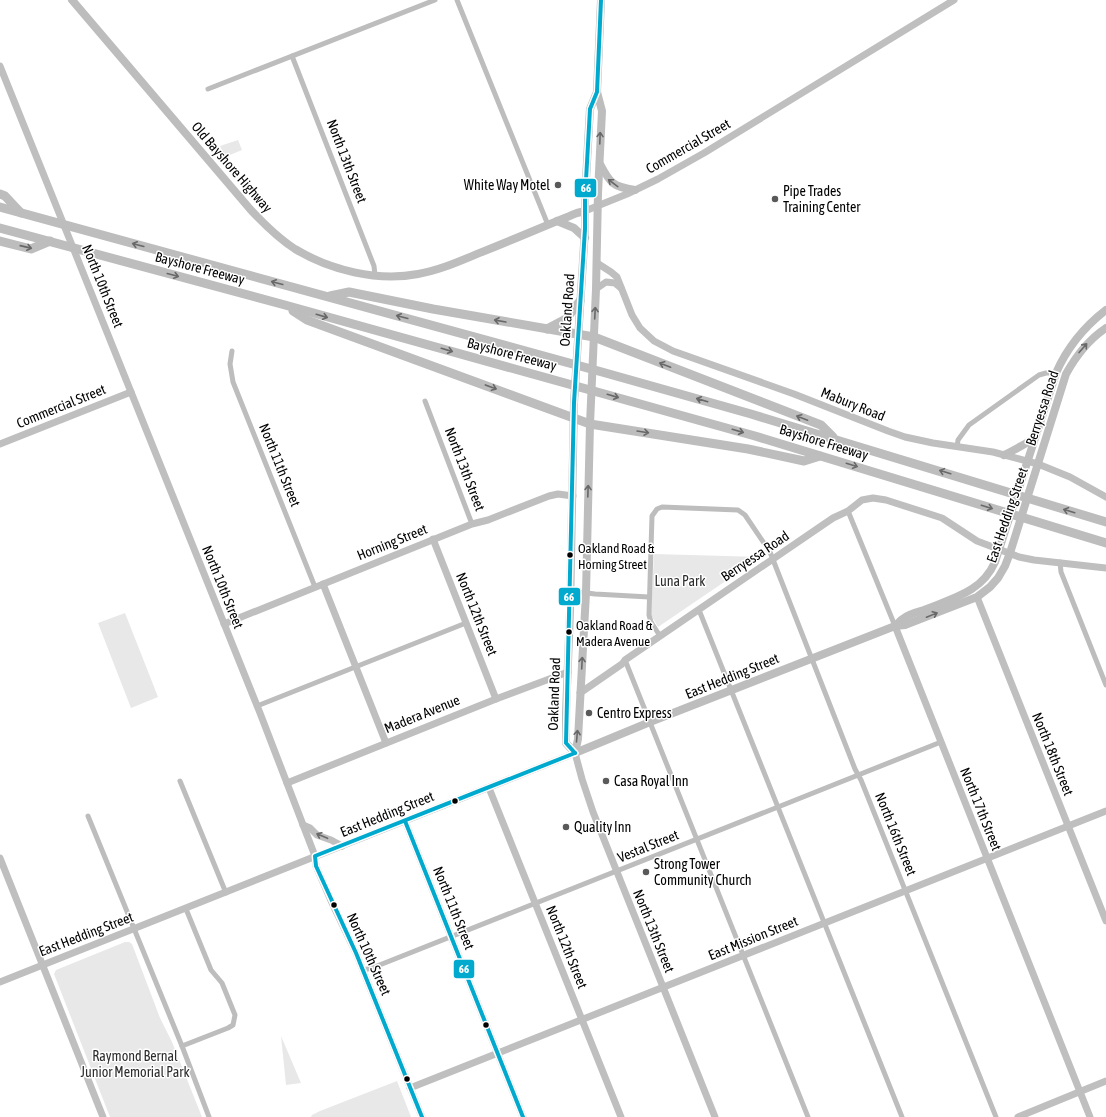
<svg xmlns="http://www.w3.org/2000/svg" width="1106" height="1117" viewBox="0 0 1106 1117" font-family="'Asap Condensed',sans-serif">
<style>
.green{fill:#e8e8e8}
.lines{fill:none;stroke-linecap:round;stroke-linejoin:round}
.street{stroke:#bdbdbd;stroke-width:5}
.secondary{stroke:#bfbfbf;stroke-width:7}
.primary{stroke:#bdbdbd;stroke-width:8}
.highway{stroke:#bdbdbd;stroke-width:9}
.bus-1-casing{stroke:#fff;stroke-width:7}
.bus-1{stroke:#00a9ce;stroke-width:4}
.oneway{stroke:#686868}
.oneway2{stroke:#696969}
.poi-dot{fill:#595959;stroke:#fff;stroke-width:1.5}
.bus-dot{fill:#000;stroke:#fff;stroke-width:1.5}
.labels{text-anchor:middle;stroke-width:3;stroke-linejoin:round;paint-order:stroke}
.bus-label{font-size:13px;fill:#000;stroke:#fff;text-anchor:start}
.street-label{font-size:14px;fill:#000;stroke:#fff}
.poi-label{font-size:14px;fill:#000;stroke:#fff;text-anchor:start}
.park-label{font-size:14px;fill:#2c2c2c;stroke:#fff}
.line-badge{stroke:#fff;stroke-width:1.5}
.badge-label{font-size:11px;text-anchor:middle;font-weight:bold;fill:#fff}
</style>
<rect width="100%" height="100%" fill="#fff"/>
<g class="green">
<path d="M 238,140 L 242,150 L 225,157 L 220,146 Z"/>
<path d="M 654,554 L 761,557 L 658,627 L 651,615 Z"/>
<path d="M 125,613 L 158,697 L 131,708 L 98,623 Z"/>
<path d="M 125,942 L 129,942 L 132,944 L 160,1018 L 172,1042 L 202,1117 L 110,1117 L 54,974 L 56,970 Z"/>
<path d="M 281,1036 L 301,1083 L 286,1085 Z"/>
<path d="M 397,1081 L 411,1117 L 311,1117 L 312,1115 L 320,1111 Z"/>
</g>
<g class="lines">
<g class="street">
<path d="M 457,0 L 548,225"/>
<path d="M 292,56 L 374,266 L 375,275"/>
<path d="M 208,89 L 435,0"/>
<path d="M 232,351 L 230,364 L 233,382 L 315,587"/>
<path d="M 425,401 L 472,524"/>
<path d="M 957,447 L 958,440 L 969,425 L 1039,375 L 1046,373 L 1056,373"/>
<path d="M 848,511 L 895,626"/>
<path d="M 1060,562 L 1061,572 L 1106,685"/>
<path d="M 570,591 L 595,594 L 649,597"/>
<path d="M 699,610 L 902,1117"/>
<path d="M 660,636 L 651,622 L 649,615 L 652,516 L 657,509 L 662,507 L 738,510 L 745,515 L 770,552 L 855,769 L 861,780 L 996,1117"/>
<path d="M 625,660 L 808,1117"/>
<path d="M 257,706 L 466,623"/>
<path d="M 180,781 L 226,893"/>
<path d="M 88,816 L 182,1046 L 209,1117"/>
<path d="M 363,970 L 372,968 L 778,807 L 941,742"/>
<path d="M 182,1046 L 228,1028 L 233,1025 L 235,1015 L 222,983 L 211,970 L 186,909"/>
</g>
<g class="secondary">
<path d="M 0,66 L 260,713 L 315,856 L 316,866 L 333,905 L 356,953 L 422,1117"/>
<path d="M 585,211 L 627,194 L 658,179 L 704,153 L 954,0"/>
<path d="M 597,263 L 611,272 L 617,277 L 632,315 L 640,328 L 654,341 L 673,351 L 794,394 L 888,431 L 905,437 L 933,443 L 993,452 L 1038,464 L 1070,477 L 1106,497"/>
<path d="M 596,289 L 606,282 L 615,283 L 621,288"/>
<path d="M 0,444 L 131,392"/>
<path d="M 433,539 L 496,699"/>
<path d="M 323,584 L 386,743"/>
<path d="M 977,597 L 1106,921"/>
<path d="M 224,624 L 472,524 L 488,520 L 549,496 L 558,494 L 573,496"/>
<path d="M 895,626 L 1090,1117"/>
<path d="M 580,693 L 622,664 L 625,660 L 833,518 L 848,511 L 862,500 L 873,498 L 886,500 L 942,518 L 977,541 L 1019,557 L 1034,560 L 1106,568"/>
<path d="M 287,783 L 496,699 L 568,672"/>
<path d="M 489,788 L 621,1117"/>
<path d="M 405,821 L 523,1117"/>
<path d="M 303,825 L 310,828 L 317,835 L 331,840 L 342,846"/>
<path d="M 0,858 L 103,1117"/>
<path d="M 0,982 L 575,753 L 582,779 L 593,812 L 715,1117"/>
<path d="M 410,1088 L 1106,811"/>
<path d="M 1018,1117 L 1106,1081"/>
</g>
<g class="primary">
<path d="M 72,0 L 250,209 C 263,223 278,238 295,249 C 330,270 377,282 418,274 C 442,270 464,259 487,250 C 517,238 547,225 577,213 L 585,211"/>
<path d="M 600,164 C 610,183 613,187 635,190"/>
<path d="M 557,221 L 574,228 L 585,238"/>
<path d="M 1004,455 C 1015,450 1024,444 1034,439"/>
<path d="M 895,626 C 898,624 900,620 904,618 C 909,614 917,612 924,610 C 953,598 982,592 995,562 L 1056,373 C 1067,348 1084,327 1106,310"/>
<path d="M 575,753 L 578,739 L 586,593 L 590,424 L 596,289 L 598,193 L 602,111 L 597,92 L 601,0"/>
<path d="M 575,753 L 650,722 L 895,626 L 905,625 L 977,597 L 990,587 L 998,578 L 1005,566 L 1010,553 L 1066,374 C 1076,356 1088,340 1106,328"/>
<path d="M 575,753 L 566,743 L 566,713 L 570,611 L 574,403 L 585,229 L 585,198 L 589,126 L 590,109 L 597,92"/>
</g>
<g class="highway">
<path d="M 0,194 L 5,196 L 21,213"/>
<path d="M 0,207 L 602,372 L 751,414 L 1106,522"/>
<path d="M 0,228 L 285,305 L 755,436 L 1106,543"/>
<path d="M 0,241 L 31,249 L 50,241"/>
<path d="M 330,296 L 349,292 L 433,309 L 594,337 L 821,425 L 833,437"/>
<path d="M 293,311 L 307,320 L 590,424 L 748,449 L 804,461 L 820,456"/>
<path d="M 547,329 L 566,319 L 580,301"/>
</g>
<g class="bus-1-casing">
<g id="bus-1">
<path d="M 575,753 L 566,743 L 574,403 L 585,229 L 585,198 L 590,109 L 597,92 L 601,0"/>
<path d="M 405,821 L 523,1117"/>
<path d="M 422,1117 L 356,953 L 316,866 L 315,856 L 575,753"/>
</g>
</g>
<use href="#bus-1" class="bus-1"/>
</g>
<defs><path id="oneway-shaft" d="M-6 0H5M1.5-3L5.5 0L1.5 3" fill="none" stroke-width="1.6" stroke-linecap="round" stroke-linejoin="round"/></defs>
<g class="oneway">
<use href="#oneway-shaft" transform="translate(600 138) rotate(-88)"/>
<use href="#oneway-shaft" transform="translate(613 183) rotate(-143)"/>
<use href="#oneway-shaft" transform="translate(138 245) rotate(-165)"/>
<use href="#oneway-shaft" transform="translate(26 247) rotate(13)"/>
<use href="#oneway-shaft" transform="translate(173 275) rotate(15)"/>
<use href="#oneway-shaft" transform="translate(277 283) rotate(-165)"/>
<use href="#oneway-shaft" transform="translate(595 313) rotate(-87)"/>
<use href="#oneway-shaft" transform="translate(322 316) rotate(16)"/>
<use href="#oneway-shaft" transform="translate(402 317) rotate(-165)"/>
<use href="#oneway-shaft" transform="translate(500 321) rotate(-170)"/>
<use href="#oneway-shaft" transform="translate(1083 348) rotate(-49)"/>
<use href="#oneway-shaft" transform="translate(447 350) rotate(16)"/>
<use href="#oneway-shaft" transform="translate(665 365) rotate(-159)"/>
<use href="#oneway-shaft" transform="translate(491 387) rotate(20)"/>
<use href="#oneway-shaft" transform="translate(613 396) rotate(16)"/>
<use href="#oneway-shaft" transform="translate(702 400) rotate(-164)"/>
<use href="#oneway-shaft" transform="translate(802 418) rotate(-159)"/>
<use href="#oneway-shaft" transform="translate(738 431) rotate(16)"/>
<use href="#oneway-shaft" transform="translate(643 432) rotate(9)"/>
<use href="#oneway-shaft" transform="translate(852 465) rotate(17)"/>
<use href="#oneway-shaft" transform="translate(945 472) rotate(-163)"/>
<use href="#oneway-shaft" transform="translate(588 491) rotate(-88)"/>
<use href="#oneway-shaft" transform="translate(987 507) rotate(17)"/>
<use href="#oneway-shaft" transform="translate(1069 511) rotate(-163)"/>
<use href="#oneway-shaft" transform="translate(932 615) rotate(-22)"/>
<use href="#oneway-shaft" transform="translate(582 663) rotate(-87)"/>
<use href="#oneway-shaft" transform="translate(577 736) rotate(-85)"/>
</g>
<use class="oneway2" href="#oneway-shaft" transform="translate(322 836) rotate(-157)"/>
<g class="poi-dot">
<circle cx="558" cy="185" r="4"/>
<circle cx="775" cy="199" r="4"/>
<circle cx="589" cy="713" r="4"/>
<circle cx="606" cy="781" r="4"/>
<circle cx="566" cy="827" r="4"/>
<circle cx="646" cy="872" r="4"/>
</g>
<g class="bus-dot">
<circle cx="570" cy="555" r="3.5"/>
<circle cx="569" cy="632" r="3.5"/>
<circle cx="455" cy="801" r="3.5"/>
<circle cx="334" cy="905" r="3.5"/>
<circle cx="486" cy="1025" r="3.5"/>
<circle cx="407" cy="1079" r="3.5"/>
</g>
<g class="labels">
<g class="bus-label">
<text x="578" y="553">Oakland Road &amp;<tspan x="578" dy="16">Horning Street</tspan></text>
<text x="576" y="630">Oakland Road &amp;<tspan x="576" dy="16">Madera Avenue</tspan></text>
</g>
<g class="street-label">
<text transform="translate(688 146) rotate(-30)" y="5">Commercial Street</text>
<text transform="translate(347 161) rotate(69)" y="5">North 13th Street</text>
<text transform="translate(232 167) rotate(49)" y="5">Old Bayshore Highway</text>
<text transform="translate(200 268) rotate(15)" y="5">Bayshore Freeway</text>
<text transform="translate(103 286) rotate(68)" y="5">North 10th Street</text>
<text transform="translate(567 310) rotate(-86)" y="5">Oakland Road</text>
<text transform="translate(512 354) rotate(15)" y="5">Bayshore Freeway</text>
<text transform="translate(853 404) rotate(22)" y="5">Mabury Road</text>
<text transform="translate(61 406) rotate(-22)" y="5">Commercial Street</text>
<text transform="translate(1042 408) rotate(-72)" y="5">Berryessa Road</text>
<text transform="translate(824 442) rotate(17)" y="5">Bayshore Freeway</text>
<text transform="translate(280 465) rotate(68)" y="5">North 11th Street</text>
<text transform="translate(465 469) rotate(69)" y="5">North 13th Street</text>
<text transform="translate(1007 515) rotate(-71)" y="5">East Hedding Street</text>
<text transform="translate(392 542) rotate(-22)" y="5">Horning Street</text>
<text transform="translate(755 556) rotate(-34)" y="5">Berryessa Road</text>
<text transform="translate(223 587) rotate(68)" y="5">North 10th Street</text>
<text transform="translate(477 614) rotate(68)" y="5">North 12th Street</text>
<text transform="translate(732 676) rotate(-22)" y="5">East Hedding Street</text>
<text transform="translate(554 694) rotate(-88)" y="5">Oakland Road</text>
<text transform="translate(422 714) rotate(-22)" y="5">Madera Avenue</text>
<text transform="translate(1053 754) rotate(68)" y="5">North 18th Street</text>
<text transform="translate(981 809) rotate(68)" y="5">North 17th Street</text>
<text transform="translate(387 814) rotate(-22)" y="5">East Hedding Street</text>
<text transform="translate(896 834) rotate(68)" y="5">North 16th Street</text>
<text transform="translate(648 846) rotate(-22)" y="5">Vestal Street</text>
<text transform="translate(454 908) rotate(68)" y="5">North 11th Street</text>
<text transform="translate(654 931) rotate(68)" y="5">North 13th Street</text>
<text transform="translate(86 934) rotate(-21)" y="5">East Hedding Street</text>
<text transform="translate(753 938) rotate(-22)" y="5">East Mission Street</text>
<text transform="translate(567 947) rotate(68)" y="5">North 12th Street</text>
<text transform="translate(369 954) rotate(66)" y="5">North 10th Street</text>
</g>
<g class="poi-label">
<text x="550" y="190" text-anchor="end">White Way Motel</text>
<text x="783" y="196">Pipe Trades<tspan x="783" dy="16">Training Center</tspan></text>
<text x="597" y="718">Centro Express</text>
<text x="614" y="786">Casa Royal Inn</text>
<text x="574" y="832">Quality Inn</text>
<text x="654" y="869">Strong Tower<tspan x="654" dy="16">Community Church</tspan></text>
</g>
<g class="park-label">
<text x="680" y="586">Luna Park</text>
<text x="135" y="1061">Raymond Bernal<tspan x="135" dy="16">Junior Memorial Park</tspan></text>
</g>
</g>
<g class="line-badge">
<rect x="574" y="178" width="23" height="20" rx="4" fill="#00a9ce"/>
<rect x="558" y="587" width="23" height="19" rx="4" fill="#00a9ce"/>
<rect x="453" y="959" width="22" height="20" rx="4" fill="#00a9ce"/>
</g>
<g class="badge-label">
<text x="586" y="192">66</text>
<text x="569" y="601">66</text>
<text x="464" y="973">66</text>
</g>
</svg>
